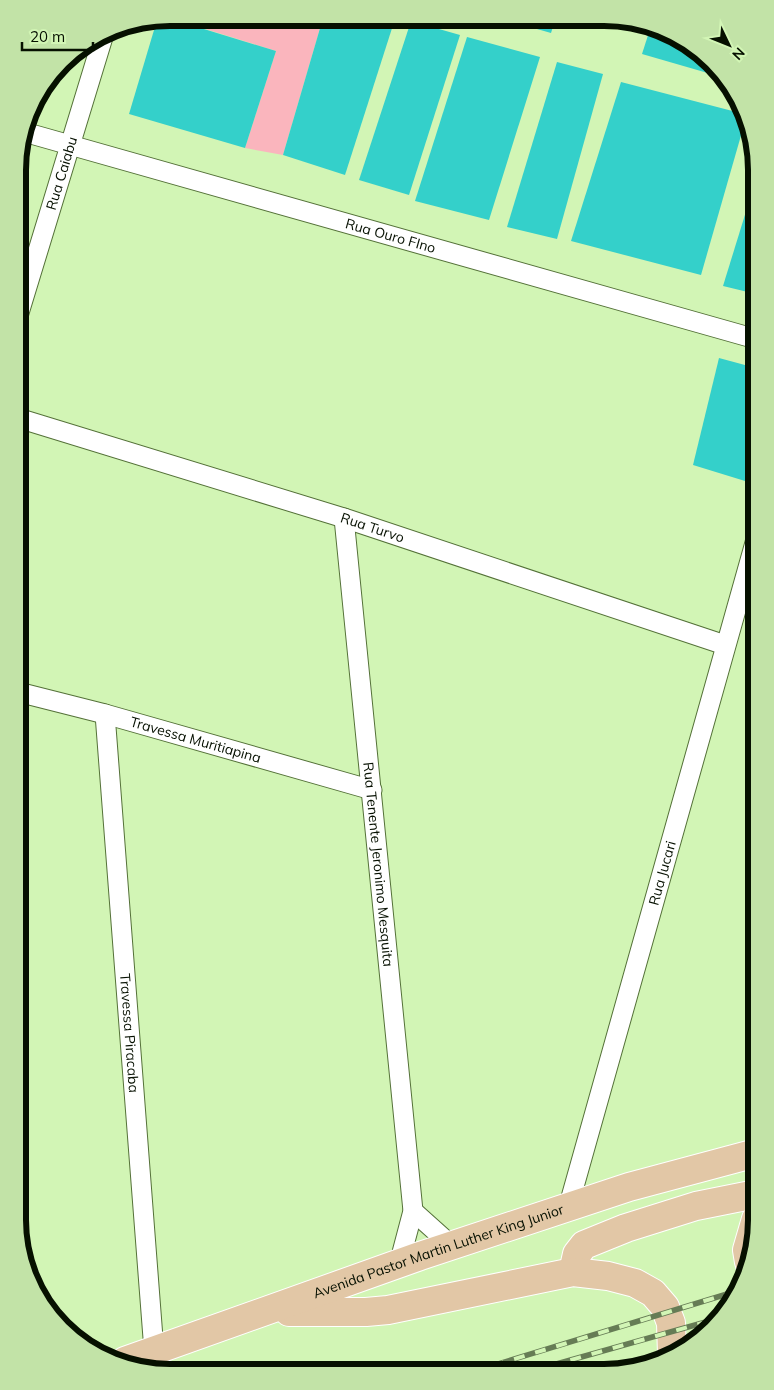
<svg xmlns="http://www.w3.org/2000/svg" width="774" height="1390" viewBox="0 0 774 1390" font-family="Mulish,sans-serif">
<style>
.green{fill:#fab5bd}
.building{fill:#34d0ca}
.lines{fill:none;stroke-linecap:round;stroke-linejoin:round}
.street-casing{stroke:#547138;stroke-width:21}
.primary-casing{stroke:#fff;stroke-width:30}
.street{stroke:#fff;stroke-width:19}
.primary{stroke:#e2c7a6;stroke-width:28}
.rail-casing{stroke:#667c55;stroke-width:5.5}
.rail{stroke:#d2f5b5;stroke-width:4;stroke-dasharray:11;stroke-linecap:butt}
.labels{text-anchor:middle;stroke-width:4;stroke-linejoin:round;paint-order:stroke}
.street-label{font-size:14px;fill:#061000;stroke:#d2f5b5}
.rim{fill:none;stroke:#061000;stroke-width:6}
</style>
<rect width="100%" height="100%" fill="#d2f5b5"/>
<path class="green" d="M 170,18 L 323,18 L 283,155 L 245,148 L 276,51 Z"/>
<g class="building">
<path d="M 168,18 L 276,51 L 245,148 L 129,114 L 157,20 Z"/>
<path d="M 323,18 L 382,19 L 394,22 L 345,175 L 283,155 Z"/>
<path d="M 505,20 L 555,20 L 551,33 Z"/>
<path d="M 411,21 L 460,35 L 409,195 L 359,180 Z"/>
<path d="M 650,29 L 704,55 L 718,76 L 642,54 Z"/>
<path d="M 467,37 L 540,57 L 489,220 L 415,201 Z"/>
<path d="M 557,62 L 603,74 L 557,239 L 507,227 Z"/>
<path d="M 621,82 L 744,114 L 746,118 L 701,275 L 571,241 Z"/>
<path d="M 756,179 L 756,294 L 723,286 Z"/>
<path d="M 719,358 L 756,368 L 756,437 L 745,481 L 693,465 Z"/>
</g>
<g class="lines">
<g class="street-casing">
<g id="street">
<path id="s1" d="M 24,132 L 756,339"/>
<path id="s2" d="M 19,313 L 104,34"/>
<path id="s3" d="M 18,418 L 344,518 L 725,645"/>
<path id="s4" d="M 344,518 L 413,1211 L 399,1264"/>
<path id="s5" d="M 18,692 L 105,714 L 372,790"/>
<path id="s6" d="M 105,714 L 154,1351"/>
<path id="s7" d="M 568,1208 L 756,539"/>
<path d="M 413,1211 L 452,1246"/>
</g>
</g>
<g class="primary-casing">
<g id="primary">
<path d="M 749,1262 L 747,1250 L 756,1219"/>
<path d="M 573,1272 L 577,1254 L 584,1245 L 626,1228 L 696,1206 L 756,1194"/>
<path d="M 289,1312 L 366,1312 L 388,1310 L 573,1272 L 608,1276 L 635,1283 L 653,1293 L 665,1307 L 671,1323 L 672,1354"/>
<path id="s8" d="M 125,1361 L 420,1256 L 629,1187 L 756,1153"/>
</g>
</g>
<use href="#street" class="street"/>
<use href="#primary" class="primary"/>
<g class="rail-casing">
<g id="rail">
<path d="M 472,1372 L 737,1291"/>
<path d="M 528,1372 L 720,1318"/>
</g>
</g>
<use href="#rail" class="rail"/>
</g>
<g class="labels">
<g class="street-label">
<text dy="5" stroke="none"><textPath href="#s2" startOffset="146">Rua Caiabu</textPath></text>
<text dy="5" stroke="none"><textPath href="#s1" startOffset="381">Rua Ouro FIno</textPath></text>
<text dy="5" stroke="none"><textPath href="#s3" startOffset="371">Rua Turvo</textPath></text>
<text dy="5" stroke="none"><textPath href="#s5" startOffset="184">Travessa Muritiapina</textPath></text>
<text dy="5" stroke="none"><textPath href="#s4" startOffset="348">Rua Tenente Jeronimo Mesquita</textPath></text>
<text dy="5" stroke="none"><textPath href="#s7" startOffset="348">Rua Jucari</textPath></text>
<text dy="5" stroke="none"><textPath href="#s6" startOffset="320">Travessa Piracaba</textPath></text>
<text dy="5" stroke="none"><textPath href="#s8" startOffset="332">Avenida Pastor Martin Luther King Junior</textPath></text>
</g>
</g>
<path d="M0 0H774V1390H0ZM170 26H604A144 144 0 0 1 748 170V1220A144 144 0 0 1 604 1364H170A144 144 0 0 1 26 1220V170A144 144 0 0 1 170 26Z" fill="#c2e3a7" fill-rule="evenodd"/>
<path class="rim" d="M170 26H604A144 144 0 0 1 748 170V1220A144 144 0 0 1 604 1364H170A144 144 0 0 1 26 1220V170A144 144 0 0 1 170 26Z"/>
<g transform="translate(729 45) rotate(133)" stroke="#d2f5b5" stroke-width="4" paint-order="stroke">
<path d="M0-4L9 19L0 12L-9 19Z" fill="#061000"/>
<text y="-8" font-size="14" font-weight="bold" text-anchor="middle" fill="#061000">N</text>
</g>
<path d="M22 42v8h71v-8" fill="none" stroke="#061000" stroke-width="2.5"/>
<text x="30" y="42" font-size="15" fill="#061000" stroke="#d2f5b5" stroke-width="4" paint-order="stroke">20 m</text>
</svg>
